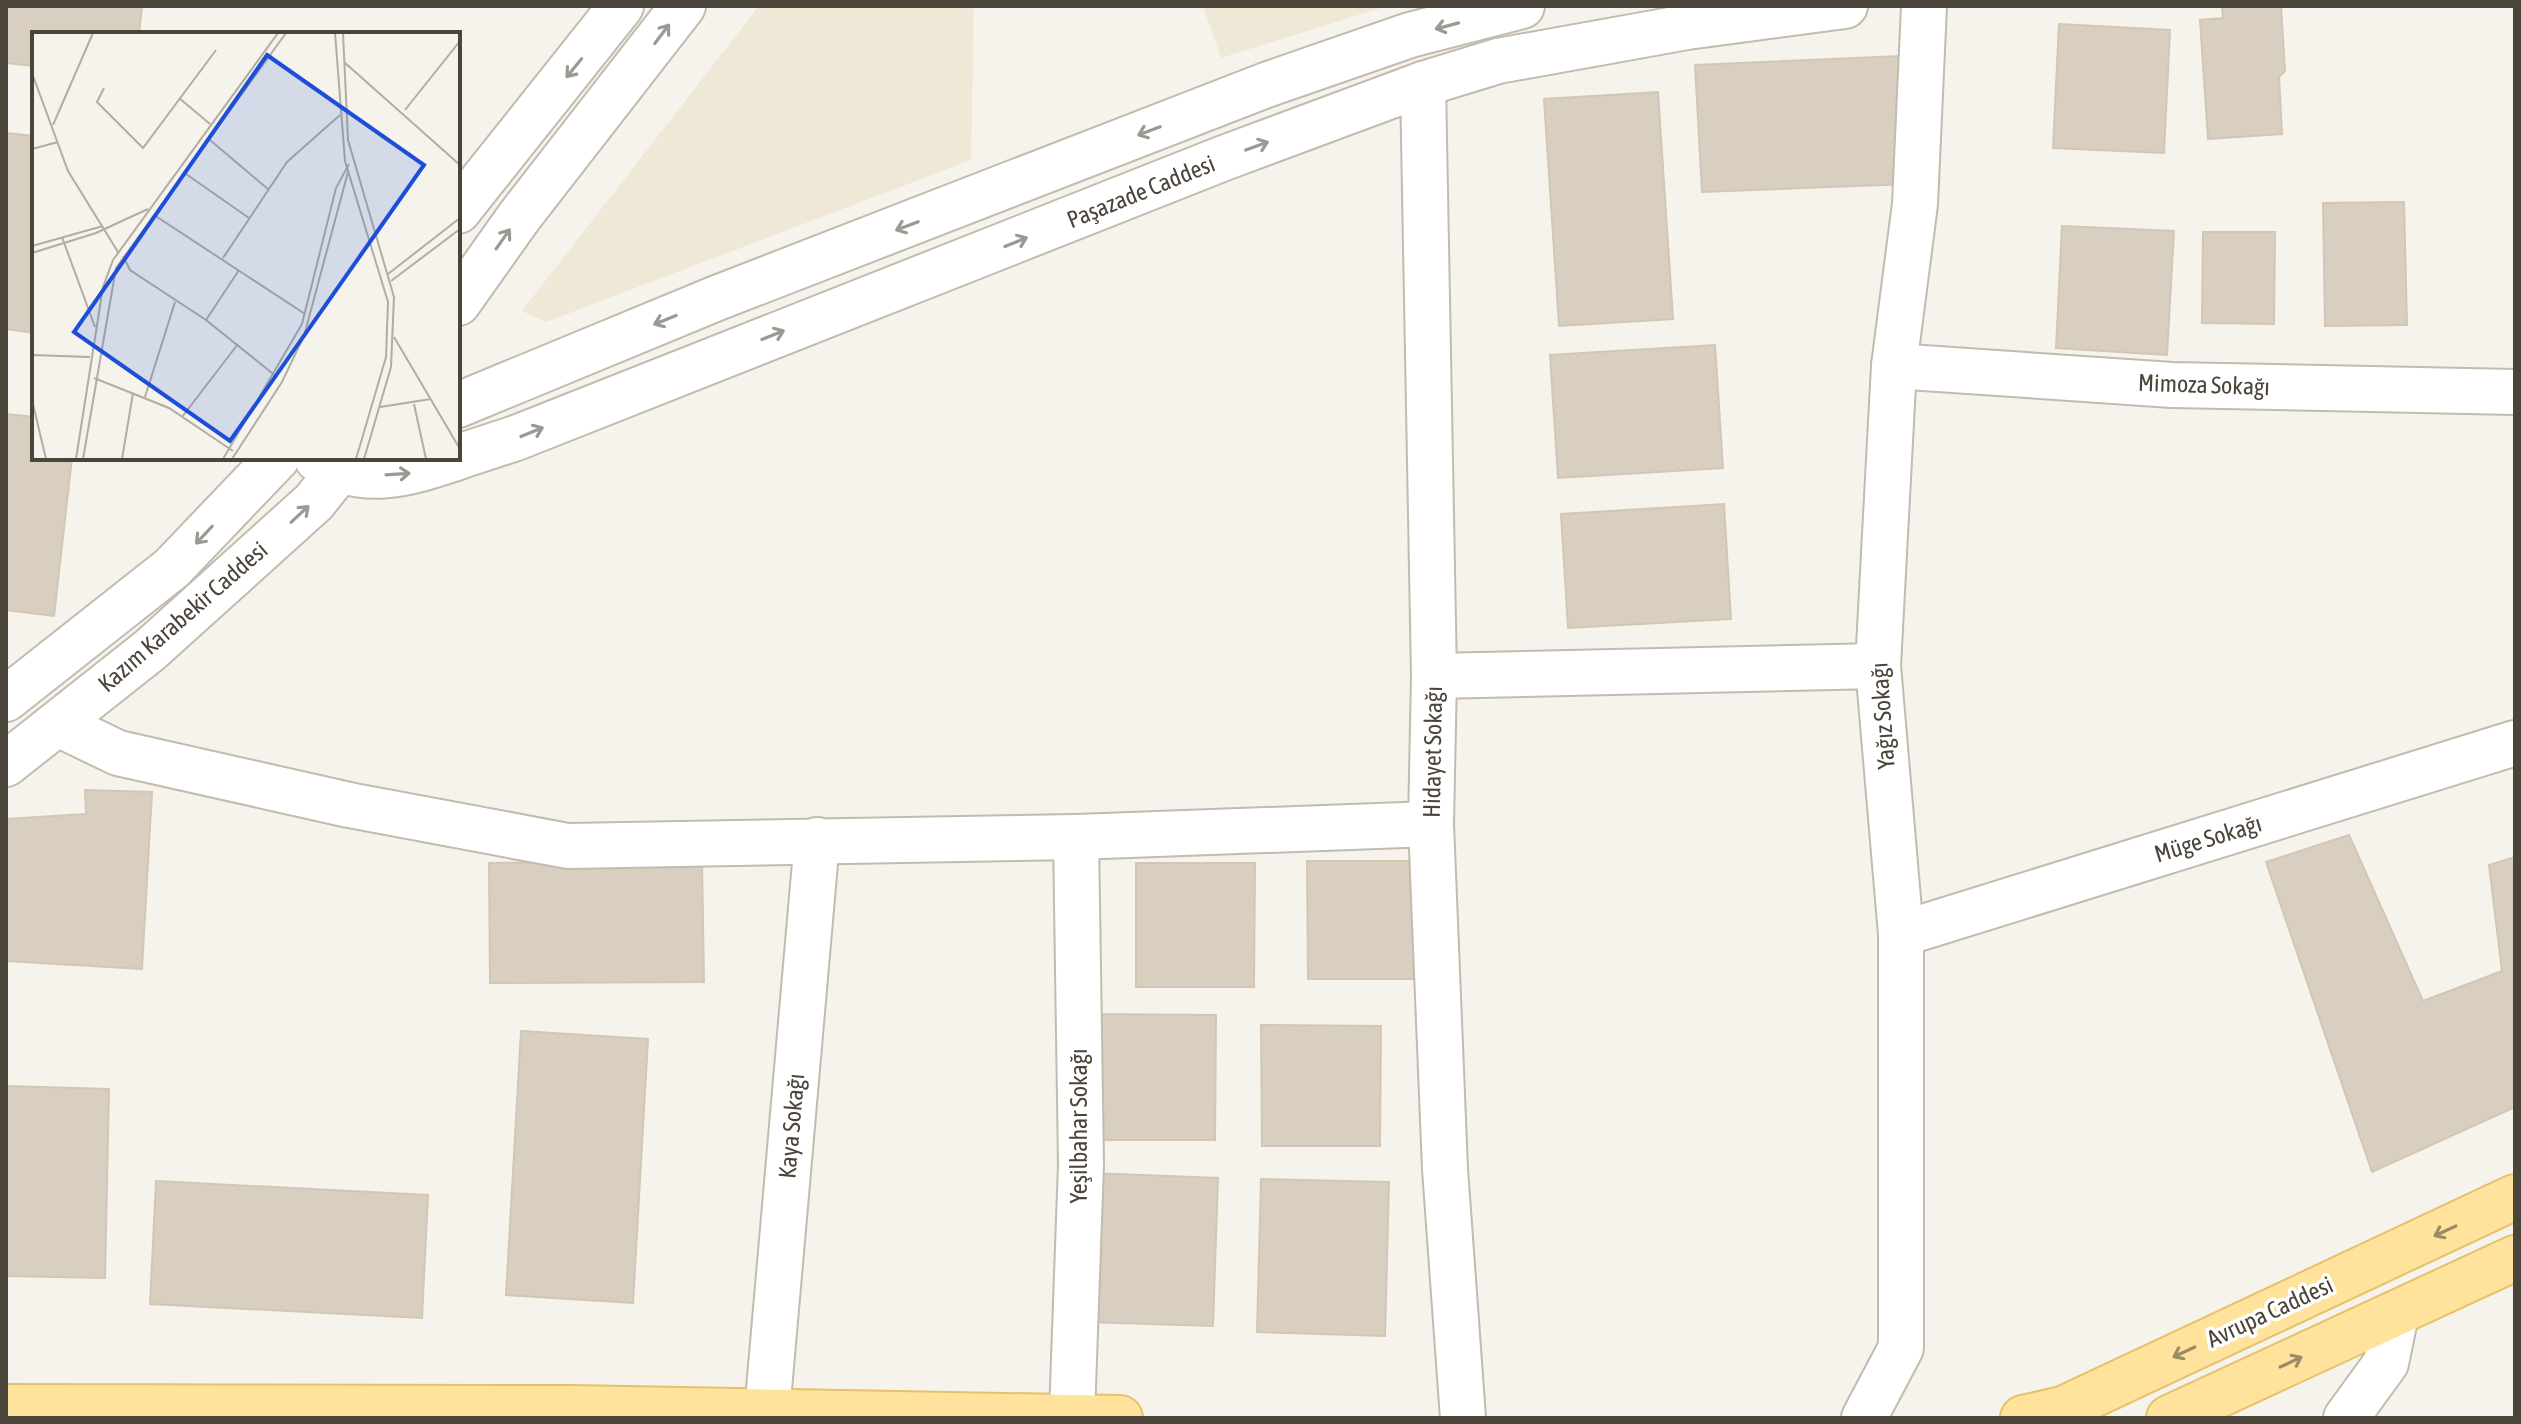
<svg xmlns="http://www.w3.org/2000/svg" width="2521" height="1424" viewBox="0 0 2521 1424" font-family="'Asap Condensed',sans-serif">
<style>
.education{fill:#efe8d6}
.building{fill:#d8cfc1;stroke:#d3c7b4;stroke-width:2}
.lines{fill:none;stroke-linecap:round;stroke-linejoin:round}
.minor-casing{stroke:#c2bbae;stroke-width:48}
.major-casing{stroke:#e6c16a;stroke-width:48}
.minor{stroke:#fff;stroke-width:44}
.major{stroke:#ffe39c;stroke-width:44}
.oneway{stroke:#9c9892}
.oneway2{stroke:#9c8c66}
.labels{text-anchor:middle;stroke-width:7;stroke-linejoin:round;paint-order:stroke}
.street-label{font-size:24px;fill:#4b4439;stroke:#fff}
.inset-road{fill:none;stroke:#b2ada4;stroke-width:2}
.view{fill:#1d4ed8;fill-opacity:0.15;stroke:#1d4ed8;stroke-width:4}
.inset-edge{fill:none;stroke:#4b4439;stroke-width:4}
</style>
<rect width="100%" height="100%" fill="#f6f3ec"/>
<g class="education">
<path d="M 759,6 L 974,6 L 971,160 L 546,322 L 522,311 Z"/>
<path d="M 1203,6 L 1387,6 L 1221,58 Z"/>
</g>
<g class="building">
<path d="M 6,6 L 142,6 L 139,34 L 34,34 L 34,66 L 6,63 Z"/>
<path d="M 2281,6 L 2285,71 L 2279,77 L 2282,134 L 2208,139 L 2200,20 L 2223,18 L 2222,7 Z"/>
<path d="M 2059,24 L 2170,30 L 2164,153 L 2053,148 Z"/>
<path d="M 1901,56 L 1909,184 L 1702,192 L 1695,65 Z"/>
<path d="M 1658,92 L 1673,319 L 1559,326 L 1544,99 Z"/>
<path d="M 6,133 L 34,136 L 34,333 L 6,329 Z"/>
<path d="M 2404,202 L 2407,325 L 2325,326 L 2323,203 Z"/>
<path d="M 2062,226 L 2174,231 L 2167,355 L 2056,348 Z"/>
<path d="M 2203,232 L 2275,232 L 2274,324 L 2202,323 Z"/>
<path d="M 1715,345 L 1723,468 L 1558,478 L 1550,355 Z"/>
<path d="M 6,414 L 34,417 L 34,458 L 72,458 L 54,616 L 6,610 Z"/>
<path d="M 1724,504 L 1731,619 L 1568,628 L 1561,514 Z"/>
<path d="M 85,790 L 152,792 L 142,969 L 6,961 L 6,819 L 86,814 Z"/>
<path d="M 2349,835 L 2423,1001 L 2502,971 L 2489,865 L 2515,857 L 2515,1107 L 2372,1172 L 2266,862 Z"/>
<path d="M 702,861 L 704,982 L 490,983 L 489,863 Z"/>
<path d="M 1307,861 L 1424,861 L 1424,979 L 1308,979 Z"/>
<path d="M 1136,863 L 1255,863 L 1254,987 L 1136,987 Z"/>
<path d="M 1088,1014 L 1216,1015 L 1215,1140 L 1089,1140 Z"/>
<path d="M 1261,1025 L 1381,1026 L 1380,1146 L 1262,1146 Z"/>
<path d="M 521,1031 L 648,1039 L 633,1303 L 506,1295 Z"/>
<path d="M 6,1086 L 109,1089 L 105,1278 L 6,1276 Z"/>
<path d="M 1091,1173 L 1218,1178 L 1213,1326 L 1086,1322 Z"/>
<path d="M 1261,1179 L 1389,1182 L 1385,1336 L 1257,1332 Z"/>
<path d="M 156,1181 L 428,1195 L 422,1318 L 150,1304 Z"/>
</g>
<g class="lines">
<g class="minor-casing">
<g id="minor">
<path d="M 1423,84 L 1434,676 L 1431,824 L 1445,1169 L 1463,1418"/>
<path d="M 458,211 L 621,6"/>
<path d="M 458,303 L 519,217 L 683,6"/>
<path d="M 1894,366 L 2172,385 L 2515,392"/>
<path d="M 458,405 L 717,298 L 1266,85 L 1410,35 L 1522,6"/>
<path d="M 458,457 L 516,438 L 1224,158 L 1423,84 L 1498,61 L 1687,27 L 1845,6"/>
<path d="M 317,459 C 363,488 408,474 456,458"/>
<path d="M 1434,676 L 1878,666"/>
<path d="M 6,699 L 172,568 L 277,458"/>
<path d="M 58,724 L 118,753 L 349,805 L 568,846 L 1076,837 L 1431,824"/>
<path d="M 6,764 L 150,650 L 314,502 L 349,458"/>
<path d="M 1901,934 L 2515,743"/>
<path d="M 767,1412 L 817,840"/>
<path d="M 1072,1415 L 1081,1164 L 1076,837"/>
<path d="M 1864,1418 L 1901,1348 L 1901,934 L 1878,666 L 1894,366 L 1915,204 L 1924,6"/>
<path d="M 2346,1418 L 2386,1363 L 2396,1314"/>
</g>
</g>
<g class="major-casing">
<g id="major">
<path d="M 6,1407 L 573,1408 L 1120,1418"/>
<path d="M 2023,1418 L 2063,1409 L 2515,1197"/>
<path d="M 2169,1418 L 2515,1258"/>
</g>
</g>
<use href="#minor" class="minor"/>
<use href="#major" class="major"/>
</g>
<defs><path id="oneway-shaft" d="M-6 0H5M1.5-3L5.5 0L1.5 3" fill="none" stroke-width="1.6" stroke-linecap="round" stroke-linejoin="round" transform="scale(2)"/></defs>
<g class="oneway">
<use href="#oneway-shaft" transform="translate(1447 26) rotate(165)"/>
<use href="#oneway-shaft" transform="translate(662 34) rotate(-53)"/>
<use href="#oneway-shaft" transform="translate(574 68) rotate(129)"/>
<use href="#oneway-shaft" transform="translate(1149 131) rotate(159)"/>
<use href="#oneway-shaft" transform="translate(1257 146) rotate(-20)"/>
<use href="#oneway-shaft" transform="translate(907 226) rotate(159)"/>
<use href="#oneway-shaft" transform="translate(503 239) rotate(-55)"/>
<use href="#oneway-shaft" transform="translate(1016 242) rotate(-22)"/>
<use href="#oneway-shaft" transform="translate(665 320) rotate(158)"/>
<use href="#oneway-shaft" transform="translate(773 335) rotate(-22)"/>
<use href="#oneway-shaft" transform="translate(532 432) rotate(-22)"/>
<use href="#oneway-shaft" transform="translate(398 474) rotate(-4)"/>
<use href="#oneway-shaft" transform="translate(300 514) rotate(-43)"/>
<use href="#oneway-shaft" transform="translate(204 535) rotate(133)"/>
</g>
<g class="oneway2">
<use href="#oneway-shaft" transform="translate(2445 1231) rotate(155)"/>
<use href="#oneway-shaft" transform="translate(2184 1352) rotate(155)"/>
<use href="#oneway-shaft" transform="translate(2291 1362) rotate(-25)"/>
</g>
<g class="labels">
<g class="street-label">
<text transform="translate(1141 192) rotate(-22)" y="8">Paşazade Caddesi</text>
<text transform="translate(2204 385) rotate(2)" y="8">Mimoza Sokağı</text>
<text transform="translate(183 617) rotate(-41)" y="8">Kazım Karabekir Caddesi</text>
<text transform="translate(1883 716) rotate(-94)" y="8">Yağız Sokağı</text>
<text transform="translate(1433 752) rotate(-89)" y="8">Hidayet Sokağı</text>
<text transform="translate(2208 839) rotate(-17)" y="8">Müge Sokağı</text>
<text transform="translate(792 1126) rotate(-85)" y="8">Kaya Sokağı</text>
<text transform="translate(1079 1126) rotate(-90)" y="8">Yeşilbahar Sokağı</text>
<text transform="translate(2270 1312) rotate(-25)" y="8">Avrupa Caddesi</text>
</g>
</g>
<g transform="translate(32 32)">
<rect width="428" height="428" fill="#f6f3ec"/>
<path class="inset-road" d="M 303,1 L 313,129 L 356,270 L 354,325 L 324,427M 311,1 L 316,108 L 362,265 L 359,335 L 332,427M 312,30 L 428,133M 0,41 L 36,139 L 86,220M 72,56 L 65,70 L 111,116 L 184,18M 147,66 L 178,92M 373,78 L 428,9M 21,93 L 61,1M 178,108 L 237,158M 0,117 L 26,110M 154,142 L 217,186M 122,183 L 273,282M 30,205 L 63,295M 0,214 L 71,194M 0,221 L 64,201 L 116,177M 91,224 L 98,238 L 174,288 L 245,345M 191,226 L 255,130 L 308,83M 356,242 L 428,186M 359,249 L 428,197M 174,288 L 207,238M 362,305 L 428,417M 0,323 L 58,325M 62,346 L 137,376 L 201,419M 113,365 L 143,270M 0,368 L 14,427M 382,372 L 394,427M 348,375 L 399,367M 150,385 L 206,312M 44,427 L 71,255 L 81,228 L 246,1M 51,427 L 84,236 L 254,1M 90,427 L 101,361M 191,427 L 270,292 L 304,156 L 317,132M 200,427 L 250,350 L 272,304 L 316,140"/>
<path class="view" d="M 235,23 L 392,133 L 198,409 L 42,300 Z"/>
<rect width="428" height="428" class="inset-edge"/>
</g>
<rect width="2521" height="1424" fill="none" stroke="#4b4439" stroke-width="16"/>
</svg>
